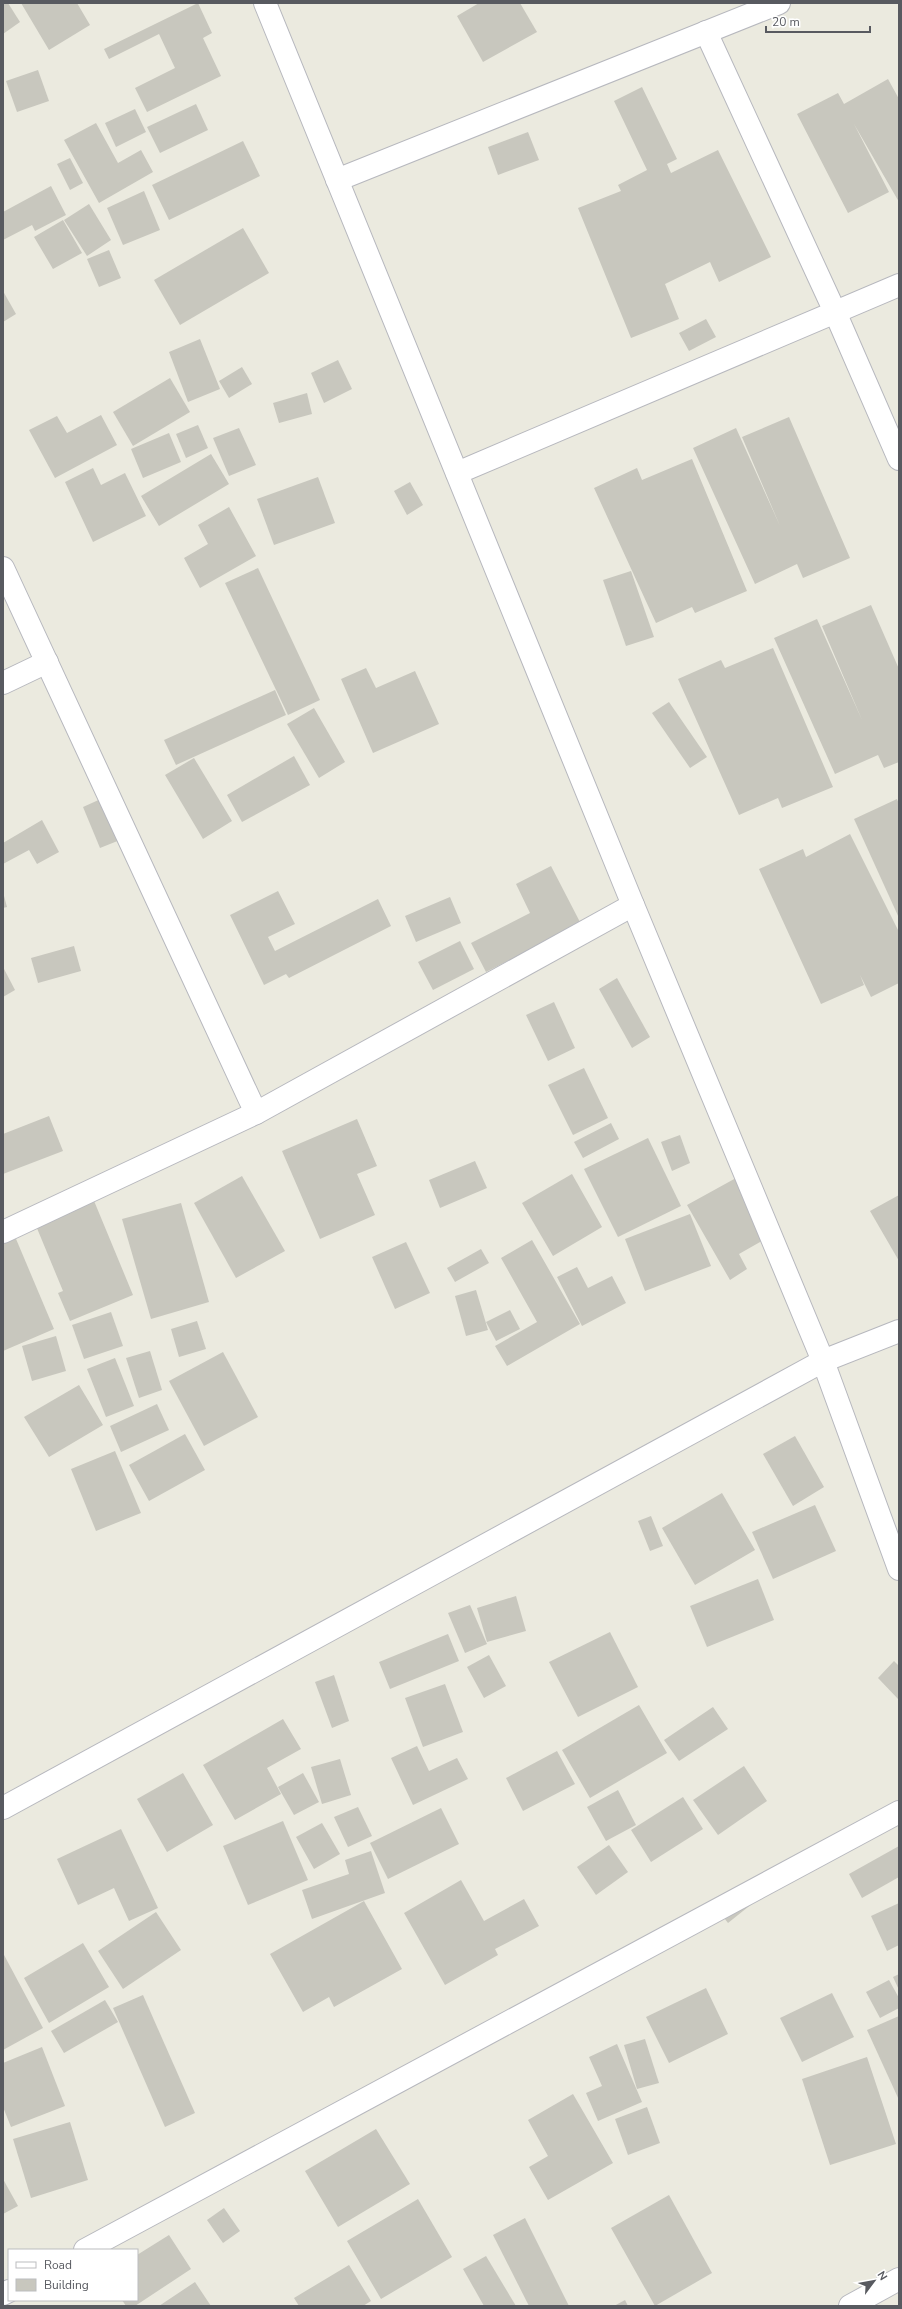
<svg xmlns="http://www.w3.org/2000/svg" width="902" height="2309" viewBox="0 0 902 2309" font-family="'Nunito Sans',sans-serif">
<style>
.building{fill:#c8c7be}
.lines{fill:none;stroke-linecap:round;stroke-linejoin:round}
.minor-casing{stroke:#b7b8be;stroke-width:24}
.minor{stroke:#fff;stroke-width:22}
</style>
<rect width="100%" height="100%" fill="#ebeadf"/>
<g class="building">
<path d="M 3,3 L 8,3 L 20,22 L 3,34 Z"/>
<path d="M 21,3 L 77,3 L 90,25 L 49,50 Z"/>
<path d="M 198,3 L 212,33 L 203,38 L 221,76 L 147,112 L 135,88 L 175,68 L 159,34 L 109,59 L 104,49 Z"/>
<path d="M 479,3 L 520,3 L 537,32 L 483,62 L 457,16 Z"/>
<path d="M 38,70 L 49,101 L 17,112 L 6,81 Z"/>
<path d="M 888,79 L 899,99 L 899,202 L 854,124 L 889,192 L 848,213 L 797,114 L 838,93 L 844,104 Z"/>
<path d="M 642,87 L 677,159 L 667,164 L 671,173 L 718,150 L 771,257 L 719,282 L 710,262 L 665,284 L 679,319 L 631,338 L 578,208 L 621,191 L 618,185 L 647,170 L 614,101 Z"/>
<path d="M 196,104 L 208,130 L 160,153 L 147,127 Z"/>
<path d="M 135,109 L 146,132 L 116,147 L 105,123 Z"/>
<path d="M 96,123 L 118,163 L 141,150 L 153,172 L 99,203 L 64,140 Z"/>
<path d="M 528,132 L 539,160 L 498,175 L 488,147 Z"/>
<path d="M 243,141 L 260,176 L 169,220 L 152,185 Z"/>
<path d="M 70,158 L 83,183 L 70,190 L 57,164 Z"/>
<path d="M 51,186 L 66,215 L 35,231 L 32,225 L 3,240 L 3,212 Z"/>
<path d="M 144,191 L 160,230 L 123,245 L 107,208 Z"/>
<path d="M 89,204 L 111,240 L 87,256 L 64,220 Z"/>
<path d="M 63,220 L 82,253 L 53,269 L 34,237 Z"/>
<path d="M 243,228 L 269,273 L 180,325 L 154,280 Z"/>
<path d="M 109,250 L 121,278 L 99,287 L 87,259 Z"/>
<path d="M 3,291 L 16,314 L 3,322 Z"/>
<path d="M 706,319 L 716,337 L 689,351 L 679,333 Z"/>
<path d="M 200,339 L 220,389 L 188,402 L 169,352 Z"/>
<path d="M 338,360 L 352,389 L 324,403 L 311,373 Z"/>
<path d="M 242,367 L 252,384 L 229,398 L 219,381 Z"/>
<path d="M 170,378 L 190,412 L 133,446 L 113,412 Z"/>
<path d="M 307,393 L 312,414 L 279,423 L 273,403 Z"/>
<path d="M 101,415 L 117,445 L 55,478 L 29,430 L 57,416 L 67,433 Z"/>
<path d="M 789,417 L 850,558 L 803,578 L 797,564 L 755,584 L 693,448 L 736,428 L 780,526 L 742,437 Z"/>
<path d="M 198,425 L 208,448 L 186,458 L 176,434 Z"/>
<path d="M 239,428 L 256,465 L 229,476 L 213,438 Z"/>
<path d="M 169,433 L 181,462 L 143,478 L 131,449 Z"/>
<path d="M 211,454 L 229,484 L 159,526 L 141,496 Z"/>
<path d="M 692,459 L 747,591 L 695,613 L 692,607 L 656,623 L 594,488 L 637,468 L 642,480 Z"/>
<path d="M 93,468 L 101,485 L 125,473 L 146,516 L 93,542 L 65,482 Z"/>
<path d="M 318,477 L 335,523 L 274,545 L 257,499 Z"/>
<path d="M 410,482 L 423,505 L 407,515 L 394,491 Z"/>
<path d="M 229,507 L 256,556 L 200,588 L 184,558 L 208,544 L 198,525 Z"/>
<path d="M 258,568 L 320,700 L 288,715 L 225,583 Z"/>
<path d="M 631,571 L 654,637 L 626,646 L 603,580 Z"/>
<path d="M 871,605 L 899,669 L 899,762 L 884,768 L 878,755 L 835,774 L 774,638 L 817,619 L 862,720 L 822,626 Z"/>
<path d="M 773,648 L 833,787 L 782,808 L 778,798 L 739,815 L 678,679 L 721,660 L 725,668 Z"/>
<path d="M 366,668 L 376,688 L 415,671 L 439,724 L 373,753 L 341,679 Z"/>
<path d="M 275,690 L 286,715 L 176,765 L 164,740 Z"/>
<path d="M 669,702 L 707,757 L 690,768 L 652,713 Z"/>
<path d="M 314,708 L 345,762 L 319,778 L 287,724 Z"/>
<path d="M 294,756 L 310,785 L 242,822 L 227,795 Z"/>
<path d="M 194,758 L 232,821 L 203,839 L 165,775 Z"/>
<path d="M 103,798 L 120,840 L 100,848 L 83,807 Z"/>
<path d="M 897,799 L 899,804 L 899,918 L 854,819 Z"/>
<path d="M 42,820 L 59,852 L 37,864 L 29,850 L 3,864 L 3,843 Z"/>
<path d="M 850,834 L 899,932 L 899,983 L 871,997 L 860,975 L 864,985 L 821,1004 L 759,869 L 803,849 L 806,857 Z"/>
<path d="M 551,866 L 581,924 L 486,972 L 471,943 L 530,913 L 516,884 Z"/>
<path d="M 278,891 L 295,924 L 268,937 L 275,951 L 378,899 L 391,926 L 289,978 L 286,974 L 264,985 L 230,915 Z"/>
<path d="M 3,892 L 7,907 L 3,908 Z"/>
<path d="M 450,897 L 461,923 L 416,942 L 405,916 Z"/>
<path d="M 460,941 L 474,969 L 433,990 L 418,962 Z"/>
<path d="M 74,946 L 81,971 L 38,983 L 31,958 Z"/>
<path d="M 3,967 L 15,990 L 3,997 Z"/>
<path d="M 617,978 L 650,1037 L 632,1048 L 599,989 Z"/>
<path d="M 554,1002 L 575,1048 L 548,1061 L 526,1015 Z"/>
<path d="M 584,1068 L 608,1118 L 573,1135 L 548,1085 Z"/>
<path d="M 49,1116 L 63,1151 L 3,1174 L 3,1134 Z"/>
<path d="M 357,1119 L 377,1166 L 357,1174 L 375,1215 L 320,1239 L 282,1151 Z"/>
<path d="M 611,1123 L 619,1139 L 583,1158 L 574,1142 Z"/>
<path d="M 680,1135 L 690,1163 L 672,1171 L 661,1142 Z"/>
<path d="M 648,1138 L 681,1206 L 618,1237 L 584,1169 Z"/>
<path d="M 475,1161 L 487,1188 L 440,1208 L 429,1180 Z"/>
<path d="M 572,1174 L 602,1227 L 553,1256 L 522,1203 Z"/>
<path d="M 242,1176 L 285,1251 L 236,1278 L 194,1203 Z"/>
<path d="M 736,1178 L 769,1237 L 739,1254 L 747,1269 L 730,1280 L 687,1205 Z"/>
<path d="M 899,1195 L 899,1261 L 870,1211 Z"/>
<path d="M 92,1196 L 133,1295 L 70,1321 L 58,1293 L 63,1291 L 34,1221 Z"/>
<path d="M 181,1203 L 209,1302 L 151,1319 L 122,1219 Z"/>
<path d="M 690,1214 L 711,1266 L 645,1291 L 625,1239 Z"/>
<path d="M 11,1227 L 54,1329 L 3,1351 L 3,1231 Z"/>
<path d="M 532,1240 L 580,1324 L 507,1366 L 495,1346 L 537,1322 L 501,1258 Z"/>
<path d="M 406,1242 L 430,1293 L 395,1309 L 372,1257 Z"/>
<path d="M 481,1249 L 489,1263 L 455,1282 L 447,1268 Z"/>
<path d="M 577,1267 L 588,1288 L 612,1276 L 626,1303 L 582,1326 L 557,1277 Z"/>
<path d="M 476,1290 L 488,1330 L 466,1336 L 455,1296 Z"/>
<path d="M 510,1310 L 520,1329 L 496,1341 L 486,1322 Z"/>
<path d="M 111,1312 L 123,1346 L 84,1359 L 72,1325 Z"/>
<path d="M 197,1321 L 206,1349 L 179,1357 L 171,1329 Z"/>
<path d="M 56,1336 L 66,1371 L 32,1381 L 22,1346 Z"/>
<path d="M 150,1351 L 162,1390 L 139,1398 L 126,1358 Z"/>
<path d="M 223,1352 L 258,1417 L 204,1446 L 169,1381 Z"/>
<path d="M 115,1358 L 134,1406 L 106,1417 L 87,1369 Z"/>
<path d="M 79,1385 L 103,1425 L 49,1457 L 24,1417 Z"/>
<path d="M 157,1404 L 169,1430 L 121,1452 L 110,1426 Z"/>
<path d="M 185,1434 L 205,1470 L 149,1501 L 129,1465 Z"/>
<path d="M 795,1436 L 824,1487 L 793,1506 L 763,1454 Z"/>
<path d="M 115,1451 L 141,1513 L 96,1531 L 71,1469 Z"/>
<path d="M 722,1493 L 755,1550 L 695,1585 L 662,1528 Z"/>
<path d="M 815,1505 L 836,1551 L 773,1579 L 752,1532 Z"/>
<path d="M 651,1516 L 663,1546 L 650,1551 L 638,1521 Z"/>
<path d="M 758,1579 L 774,1620 L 707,1647 L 690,1606 Z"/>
<path d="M 516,1596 L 526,1631 L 487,1642 L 477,1608 Z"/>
<path d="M 470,1605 L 487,1644 L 465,1653 L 448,1613 Z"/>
<path d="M 610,1632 L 638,1687 L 578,1717 L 549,1662 Z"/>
<path d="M 448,1634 L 459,1661 L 390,1689 L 379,1662 Z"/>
<path d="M 489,1655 L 506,1686 L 484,1698 L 467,1667 Z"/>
<path d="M 894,1661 L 899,1666 L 899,1700 L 878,1678 Z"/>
<path d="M 334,1675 L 349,1721 L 332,1728 L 315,1682 Z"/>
<path d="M 445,1684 L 463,1732 L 423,1747 L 405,1698 Z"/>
<path d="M 639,1705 L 667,1753 L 590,1798 L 562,1750 Z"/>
<path d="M 713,1707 L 728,1729 L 679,1761 L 664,1740 Z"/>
<path d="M 283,1719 L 301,1749 L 267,1768 L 281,1794 L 235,1820 L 203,1765 Z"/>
<path d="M 417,1746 L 429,1771 L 457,1758 L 468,1779 L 413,1805 L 391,1758 Z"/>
<path d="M 557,1751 L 575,1784 L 523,1811 L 506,1778 Z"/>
<path d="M 340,1759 L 351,1795 L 322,1804 L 311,1767 Z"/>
<path d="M 744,1766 L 767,1801 L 718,1835 L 693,1800 Z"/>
<path d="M 183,1773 L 213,1825 L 167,1852 L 137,1799 Z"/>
<path d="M 303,1773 L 319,1802 L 294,1815 L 278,1787 Z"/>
<path d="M 618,1790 L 636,1825 L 606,1841 L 587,1807 Z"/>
<path d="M 683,1797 L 703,1829 L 651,1862 L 631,1830 Z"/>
<path d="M 358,1807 L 372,1836 L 348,1847 L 334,1817 Z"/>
<path d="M 441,1808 L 459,1844 L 388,1879 L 370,1843 Z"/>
<path d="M 283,1821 L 308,1880 L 248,1905 L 223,1846 Z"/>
<path d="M 322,1823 L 340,1854 L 314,1869 L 296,1837 Z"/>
<path d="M 121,1829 L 158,1908 L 129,1921 L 114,1888 L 78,1905 L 57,1859 Z"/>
<path d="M 609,1845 L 628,1872 L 596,1895 L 577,1867 Z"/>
<path d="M 899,1846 L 899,1877 L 862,1898 L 849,1874 Z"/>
<path d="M 371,1851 L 385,1893 L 312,1919 L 302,1890 L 349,1874 L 345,1860 Z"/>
<path d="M 461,1880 L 484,1921 L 524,1899 L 539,1926 L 495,1949 L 498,1955 L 445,1985 L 404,1913 Z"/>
<path d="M 743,1890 L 753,1903 L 728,1923 L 718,1910 Z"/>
<path d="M 364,1901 L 402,1969 L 334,2007 L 329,1997 L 303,2012 L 270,1954 Z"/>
<path d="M 899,1903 L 899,1945 L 887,1951 L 871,1916 Z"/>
<path d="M 156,1912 L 181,1950 L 123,1989 L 98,1951 Z"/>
<path d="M 83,1943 L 109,1987 L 49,2023 L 24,1978 Z"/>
<path d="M 3,1953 L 43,2028 L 3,2050 Z"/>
<path d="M 899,1974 L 899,1990 L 893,1977 Z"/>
<path d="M 889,1980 L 899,1998 L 899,2008 L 880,2018 L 866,1992 Z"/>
<path d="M 706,1988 L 728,2034 L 669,2063 L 646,2017 Z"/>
<path d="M 832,1993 L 854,2037 L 802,2062 L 780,2018 Z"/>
<path d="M 143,1995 L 195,2113 L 165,2127 L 113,2008 Z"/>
<path d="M 105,2000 L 118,2022 L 64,2053 L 51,2031 Z"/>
<path d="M 899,2016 L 899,2100 L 867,2030 Z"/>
<path d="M 645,2039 L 659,2083 L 637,2089 L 624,2045 Z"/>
<path d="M 617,2044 L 642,2102 L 598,2121 L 586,2093 L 602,2086 L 589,2057 Z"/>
<path d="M 42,2047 L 65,2106 L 11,2127 L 3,2107 L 3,2063 Z"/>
<path d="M 867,2057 L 896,2144 L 830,2165 L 802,2079 Z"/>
<path d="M 573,2094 L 613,2163 L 548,2200 L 529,2167 L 548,2156 L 528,2120 Z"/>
<path d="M 647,2107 L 660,2143 L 628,2155 L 615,2119 Z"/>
<path d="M 70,2122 L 88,2180 L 31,2198 L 13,2139 Z"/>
<path d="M 376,2129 L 410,2184 L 338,2227 L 305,2171 Z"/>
<path d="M 3,2179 L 18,2206 L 3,2214 Z"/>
<path d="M 669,2195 L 712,2273 L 655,2306 L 611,2228 Z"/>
<path d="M 418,2199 L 452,2257 L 381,2299 L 347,2241 Z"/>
<path d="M 224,2208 L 240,2231 L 223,2243 L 207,2220 Z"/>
<path d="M 525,2218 L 569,2306 L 529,2306 L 493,2235 Z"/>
<path d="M 169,2235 L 191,2269 L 135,2306 L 126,2306 L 122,2300 L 137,2300 L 137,2255 Z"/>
<path d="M 486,2256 L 516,2306 L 484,2306 L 463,2269 Z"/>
<path d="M 349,2265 L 371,2301 L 363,2306 L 299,2306 L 294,2298 Z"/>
<path d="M 195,2282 L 211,2306 L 159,2306 Z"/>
<path d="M 625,2300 L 628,2306 L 614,2306 Z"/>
</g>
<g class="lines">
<g class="minor-casing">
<g id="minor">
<path d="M 265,3 L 633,905 L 823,1361 L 899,1569"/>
<path d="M 706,32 L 835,312 L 899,459"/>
<path d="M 337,180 L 779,3"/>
<path d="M 457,473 L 899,285"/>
<path d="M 3,568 L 256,1113"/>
<path d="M 3,683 L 47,662"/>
<path d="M 3,1232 L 256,1113 L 633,905"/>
<path d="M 3,1808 L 823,1361 L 899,1331"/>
<path d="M 85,2250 L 899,1812"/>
<path d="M 3,2294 L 9,2291"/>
<path d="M 850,2306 L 899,2279"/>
</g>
</g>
<use href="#minor" class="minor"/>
</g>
<rect width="902" height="2309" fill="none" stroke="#585a60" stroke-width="8"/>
<rect x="8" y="2249" width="130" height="52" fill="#ffffff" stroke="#bcbdbf"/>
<rect x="16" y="2262" width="20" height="6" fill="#ffffff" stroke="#bcbdbf"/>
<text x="44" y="2269" font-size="12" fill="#585a60">Road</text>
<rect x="16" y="2279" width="20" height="12" fill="#c8c7be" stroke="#bcbdbf"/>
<text x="44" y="2289" font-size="12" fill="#585a60">Building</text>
<g transform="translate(874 2281) rotate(58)" stroke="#ffffff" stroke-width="3" paint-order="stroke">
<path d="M0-3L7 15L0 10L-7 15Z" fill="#585a60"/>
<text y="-6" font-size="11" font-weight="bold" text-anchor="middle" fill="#585a60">N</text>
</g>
<path d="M766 26v6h104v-6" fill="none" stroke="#585a60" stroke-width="2"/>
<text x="772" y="26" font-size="12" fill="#585a60" stroke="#ffffff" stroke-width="3" paint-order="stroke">20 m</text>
</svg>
